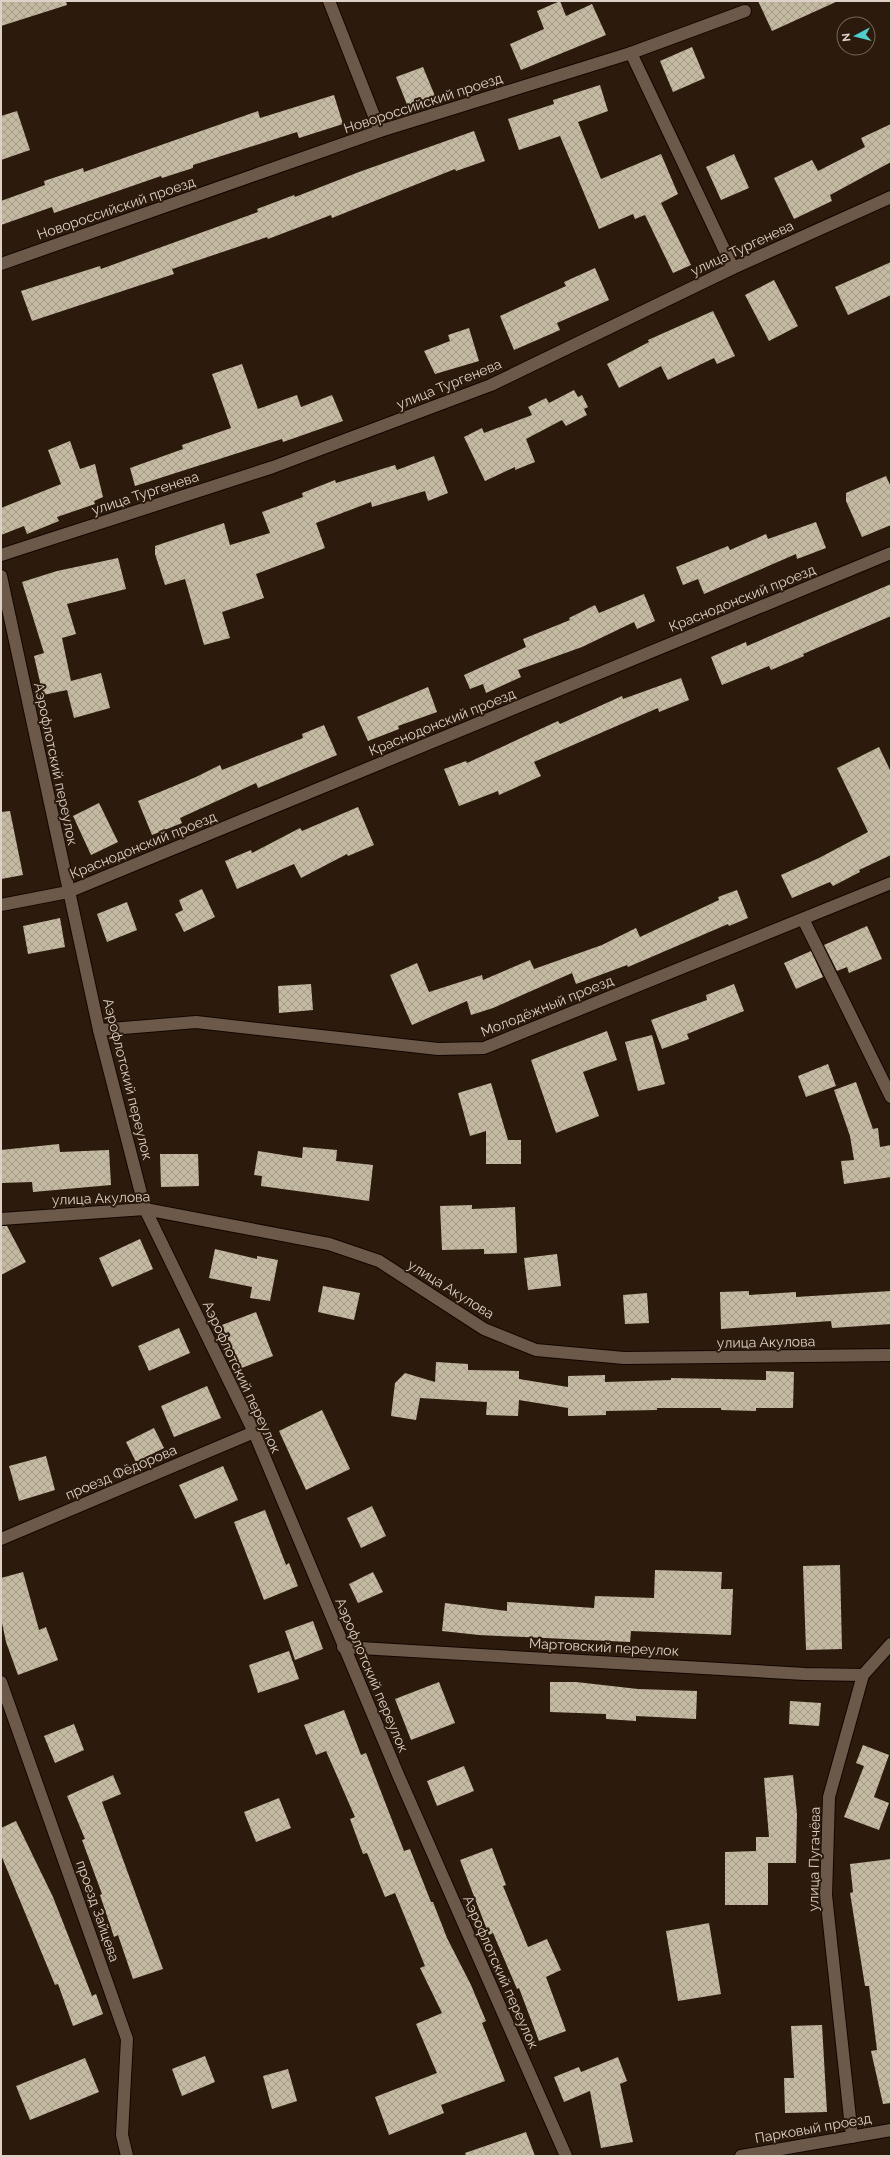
<svg xmlns="http://www.w3.org/2000/svg" width="892" height="2157" viewBox="0 0 892 2157" font-family="Raleway,sans-serif">
<style>
.building{fill:url(#building-cross-hatch)}
.lines{fill:none;stroke-linecap:round;stroke-linejoin:round}
.minor-casing{stroke:#130500;stroke-width:14}
.minor{stroke:#6d5949;stroke-width:12}
.labels{text-anchor:middle;stroke-width:4;stroke-linejoin:round;paint-order:stroke}
.street-label{font-size:14px;fill:#ddd1c8;stroke:#2c1b0c}
</style>
<defs>
<pattern id="building-cross-hatch" width="8" height="8" patternUnits="userSpaceOnUse"><rect width="8" height="8" fill="#c4b9a1"/><path d="M0 0l8 8M0 8l8-8" fill="none" stroke="#a49a88"/></pattern>
</defs>
<rect width="100%" height="100%" fill="#2c1b0c"/>
<g class="building">
<path d="M 1,1 L 66,1 L 67,5 L 1,26 Z"/>
<path d="M 560,1 L 566,16 L 592,4 L 606,35 L 521,70 L 510,44 L 544,29 L 537,11 Z"/>
<path d="M 758,1 L 838,1 L 772,31 Z"/>
<path d="M 692,47 L 705,78 L 673,92 L 660,61 Z"/>
<path d="M 423,67 L 435,96 L 408,107 L 396,77 Z"/>
<path d="M 600,85 L 608,111 L 578,122 L 601,179 L 661,154 L 678,194 L 661,203 L 691,265 L 673,273 L 645,215 L 635,219 L 633,214 L 599,229 L 560,136 L 519,150 L 508,119 L 554,104 L 553,100 Z"/>
<path d="M 334,95 L 343,124 L 299,138 L 297,132 L 193,165 L 193,168 L 162,178 L 161,176 L 54,213 L 52,207 L 1,225 L 1,201 L 45,185 L 44,181 L 83,168 L 84,172 L 258,111 L 260,118 Z"/>
<path d="M 17,111 L 30,150 L 1,160 L 1,116 Z"/>
<path d="M 891,124 L 891,162 L 830,195 L 832,201 L 794,219 L 774,178 L 812,160 L 818,171 L 865,147 L 861,138 Z"/>
<path d="M 474,131 L 485,161 L 456,171 L 455,169 L 332,218 L 331,215 L 268,239 L 267,237 L 172,269 L 174,274 L 32,321 L 21,291 L 100,266 L 101,269 L 258,212 L 257,209 L 294,195 L 295,197 L 359,172 Z"/>
<path d="M 734,154 L 749,188 L 721,200 L 706,167 Z"/>
<path d="M 891,262 L 891,295 L 848,315 L 835,287 Z"/>
<path d="M 595,268 L 609,300 L 557,323 L 560,330 L 514,350 L 500,316 L 566,286 L 564,282 Z"/>
<path d="M 774,280 L 798,326 L 769,341 L 745,295 Z"/>
<path d="M 713,311 L 735,356 L 717,364 L 714,358 L 668,380 L 661,366 L 619,388 L 607,364 L 649,342 L 648,340 Z"/>
<path d="M 469,328 L 479,361 L 435,374 L 424,351 L 450,341 L 448,335 Z"/>
<path d="M 242,364 L 258,409 L 297,395 L 301,407 L 332,395 L 343,421 L 283,442 L 282,439 L 135,486 L 130,468 L 183,449 L 182,445 L 231,428 L 212,374 Z"/>
<path d="M 574,390 L 578,397 L 582,395 L 588,407 L 584,409 L 587,415 L 566,426 L 562,420 L 526,439 L 535,462 L 515,470 L 515,467 L 485,481 L 464,437 L 482,428 L 484,433 L 532,415 L 528,407 L 546,398 L 549,403 Z"/>
<path d="M 70,441 L 80,469 L 95,464 L 103,497 L 94,501 L 95,504 L 57,517 L 59,521 L 27,534 L 24,526 L 1,535 L 1,508 L 61,484 L 48,450 Z"/>
<path d="M 434,456 L 448,493 L 428,501 L 425,491 L 372,507 L 371,502 L 316,523 L 325,548 L 256,574 L 264,598 L 222,612 L 230,638 L 204,645 L 185,579 L 165,585 L 155,554 L 155,546 L 224,523 L 230,545 L 270,533 L 262,512 L 303,497 L 302,493 L 335,480 L 336,483 L 395,465 L 397,470 Z"/>
<path d="M 886,476 L 891,487 L 891,525 L 862,537 L 846,501 L 846,493 Z"/>
<path d="M 816,522 L 826,548 L 797,559 L 796,554 L 704,594 L 698,579 L 683,585 L 676,567 L 728,546 L 730,550 L 766,534 L 768,539 Z"/>
<path d="M 118,558 L 126,589 L 67,604 L 76,634 L 62,638 L 71,681 L 101,673 L 110,708 L 74,718 L 67,690 L 43,695 L 34,656 L 44,653 L 22,582 L 57,571 Z"/>
<path d="M 891,584 L 891,616 L 803,654 L 804,656 L 771,670 L 769,666 L 722,685 L 711,657 L 746,642 L 747,646 Z"/>
<path d="M 644,594 L 655,621 L 637,629 L 634,622 L 582,647 L 518,670 L 521,677 L 486,693 L 483,684 L 470,689 L 464,675 L 526,647 L 523,639 L 570,620 L 569,618 L 595,605 L 599,613 Z"/>
<path d="M 681,678 L 689,700 L 659,712 L 658,708 L 534,762 L 541,776 L 499,795 L 498,791 L 459,806 L 444,769 L 466,761 L 467,763 L 558,721 L 560,724 L 622,696 L 623,699 Z"/>
<path d="M 428,687 L 437,712 L 398,726 L 399,729 L 368,741 L 357,717 Z"/>
<path d="M 324,725 L 337,755 L 258,788 L 256,783 L 180,818 L 182,823 L 152,835 L 138,801 L 196,777 L 220,765 L 222,770 L 303,738 L 302,734 Z"/>
<path d="M 879,747 L 891,772 L 891,855 L 859,870 L 860,872 L 833,886 L 830,882 L 792,898 L 781,875 L 819,858 L 868,832 L 837,768 Z"/>
<path d="M 99,803 L 118,842 L 91,855 L 73,816 Z"/>
<path d="M 358,807 L 374,845 L 348,856 L 347,854 L 301,878 L 294,864 L 237,889 L 225,861 L 251,850 L 252,853 L 300,828 L 302,831 Z"/>
<path d="M 10,811 L 23,875 L 1,879 L 1,812 Z"/>
<path d="M 202,889 L 215,917 L 184,932 L 175,914 L 183,910 L 179,900 Z"/>
<path d="M 737,890 L 748,918 L 729,926 L 728,924 L 628,967 L 627,965 L 576,984 L 572,973 L 493,1008 L 471,1015 L 467,1001 L 412,1025 L 390,975 L 417,963 L 429,992 L 482,975 L 483,980 L 530,960 L 534,969 L 602,945 L 636,928 L 640,937 L 719,900 L 718,897 Z"/>
<path d="M 127,902 L 137,930 L 107,942 L 97,914 Z"/>
<path d="M 60,918 L 65,947 L 28,954 L 23,926 Z"/>
<path d="M 867,926 L 882,959 L 849,973 L 847,967 L 837,971 L 824,945 Z"/>
<path d="M 811,951 L 823,977 L 796,989 L 784,963 Z"/>
<path d="M 311,984 L 313,1010 L 279,1013 L 278,986 Z"/>
<path d="M 734,984 L 744,1011 L 687,1034 L 689,1039 L 662,1049 L 651,1020 L 707,1000 L 706,995 Z"/>
<path d="M 607,1031 L 617,1060 L 583,1072 L 599,1116 L 556,1133 L 531,1060 Z"/>
<path d="M 652,1035 L 665,1084 L 638,1091 L 625,1042 Z"/>
<path d="M 828,1064 L 836,1086 L 806,1097 L 798,1076 Z"/>
<path d="M 856,1082 L 873,1129 L 878,1128 L 880,1147 L 891,1145 L 891,1177 L 844,1184 L 841,1161 L 854,1160 L 850,1136 L 834,1090 Z"/>
<path d="M 491,1083 L 508,1140 L 521,1140 L 521,1164 L 486,1164 L 486,1131 L 470,1136 L 458,1093 Z"/>
<path d="M 59,1144 L 60,1152 L 109,1150 L 111,1185 L 33,1192 L 32,1182 L 1,1183 L 1,1150 Z"/>
<path d="M 303,1147 L 337,1150 L 336,1161 L 373,1165 L 369,1201 L 261,1186 L 262,1176 L 254,1175 L 258,1151 L 302,1158 Z"/>
<path d="M 160,1154 L 198,1154 L 199,1186 L 161,1187 Z"/>
<path d="M 472,1205 L 472,1209 L 515,1207 L 517,1253 L 484,1254 L 484,1249 L 442,1250 L 440,1206 Z"/>
<path d="M 1,1226 L 7,1226 L 26,1262 L 1,1275 Z"/>
<path d="M 140,1239 L 153,1269 L 112,1287 L 99,1258 Z"/>
<path d="M 215,1249 L 257,1259 L 257,1256 L 278,1260 L 270,1301 L 250,1298 L 252,1287 L 209,1278 Z"/>
<path d="M 557,1254 L 561,1286 L 528,1290 L 524,1258 Z"/>
<path d="M 323,1286 L 360,1293 L 354,1320 L 318,1312 Z"/>
<path d="M 749,1291 L 749,1295 L 796,1292 L 796,1297 L 891,1291 L 891,1324 L 832,1328 L 831,1321 L 721,1329 L 720,1292 Z"/>
<path d="M 647,1293 L 649,1323 L 625,1324 L 623,1295 Z"/>
<path d="M 256,1312 L 273,1356 L 239,1369 L 222,1325 Z"/>
<path d="M 179,1328 L 190,1353 L 149,1371 L 138,1346 Z"/>
<path d="M 436,1362 L 468,1364 L 468,1370 L 519,1371 L 519,1379 L 568,1387 L 568,1376 L 605,1375 L 605,1382 L 671,1380 L 671,1378 L 766,1380 L 766,1371 L 794,1372 L 793,1408 L 756,1408 L 756,1411 L 721,1410 L 721,1408 L 657,1408 L 657,1410 L 606,1411 L 606,1415 L 568,1416 L 568,1408 L 519,1400 L 518,1416 L 486,1415 L 487,1402 L 420,1398 L 416,1420 L 391,1416 L 395,1383 L 405,1373 L 435,1382 Z"/>
<path d="M 207,1386 L 221,1418 L 174,1437 L 161,1406 Z"/>
<path d="M 322,1410 L 350,1469 L 306,1490 L 279,1431 Z"/>
<path d="M 154,1428 L 164,1448 L 136,1462 L 126,1442 Z"/>
<path d="M 46,1456 L 55,1490 L 19,1501 L 9,1466 Z"/>
<path d="M 223,1466 L 238,1500 L 195,1519 L 179,1485 Z"/>
<path d="M 372,1506 L 386,1536 L 361,1548 L 347,1518 Z"/>
<path d="M 265,1510 L 286,1565 L 289,1563 L 298,1586 L 264,1600 L 234,1522 Z"/>
<path d="M 840,1565 L 842,1649 L 806,1650 L 803,1566 Z"/>
<path d="M 655,1570 L 722,1572 L 721,1589 L 733,1589 L 731,1635 L 631,1631 L 630,1642 L 479,1635 L 442,1631 L 445,1603 L 507,1611 L 507,1602 L 594,1608 L 595,1596 L 654,1598 Z"/>
<path d="M 23,1572 L 39,1630 L 46,1627 L 58,1660 L 18,1675 L 6,1642 L 1,1618 L 1,1578 Z"/>
<path d="M 373,1572 L 383,1592 L 358,1603 L 349,1584 Z"/>
<path d="M 313,1621 L 323,1649 L 295,1660 L 285,1631 Z"/>
<path d="M 289,1651 L 299,1679 L 258,1693 L 249,1665 Z"/>
<path d="M 439,1682 L 455,1723 L 411,1740 L 395,1699 Z"/>
<path d="M 550,1682 L 576,1682 L 638,1689 L 697,1691 L 696,1719 L 636,1716 L 636,1721 L 606,1719 L 606,1714 L 550,1712 Z"/>
<path d="M 790,1701 L 821,1703 L 819,1726 L 789,1724 Z"/>
<path d="M 344,1710 L 361,1755 L 366,1753 L 404,1851 L 410,1849 L 431,1902 L 433,1902 L 447,1938 L 471,1985 L 486,2021 L 482,2023 L 505,2081 L 441,2105 L 444,2113 L 389,2135 L 375,2097 L 437,2073 L 416,2024 L 442,2013 L 420,1968 L 425,1966 L 395,1893 L 385,1897 L 367,1853 L 363,1854 L 350,1819 L 355,1817 L 326,1751 L 316,1755 L 304,1725 Z"/>
<path d="M 74,1724 L 84,1750 L 55,1763 L 44,1736 Z"/>
<path d="M 863,1745 L 889,1755 L 874,1797 L 889,1803 L 879,1830 L 844,1817 L 864,1766 L 856,1763 Z"/>
<path d="M 464,1766 L 474,1791 L 437,1806 L 427,1781 Z"/>
<path d="M 113,1775 L 121,1794 L 102,1802 L 163,1969 L 133,1979 L 118,1935 L 114,1937 L 100,1895 L 102,1894 L 82,1840 L 85,1839 L 67,1796 Z"/>
<path d="M 793,1775 L 797,1814 L 796,1863 L 768,1863 L 768,1905 L 725,1905 L 725,1852 L 756,1851 L 756,1837 L 769,1837 L 764,1778 Z"/>
<path d="M 279,1798 L 291,1828 L 256,1842 L 244,1812 Z"/>
<path d="M 16,1821 L 53,1897 L 92,1996 L 96,1994 L 103,2014 L 73,2026 L 58,1984 L 55,1985 L 1,1855 L 1,1828 Z"/>
<path d="M 492,1848 L 506,1885 L 503,1886 L 528,1947 L 547,1939 L 561,1970 L 546,1977 L 566,2031 L 539,2041 L 519,1988 L 517,1989 L 493,1933 L 489,1935 L 460,1860 Z"/>
<path d="M 891,1859 L 891,2103 L 883,2104 L 871,2051 L 877,2050 L 869,1986 L 865,1986 L 850,1893 L 853,1892 L 850,1864 Z"/>
<path d="M 709,1923 L 721,1994 L 678,2001 L 666,1931 Z"/>
<path d="M 822,2025 L 827,2112 L 785,2113 L 784,2078 L 794,2078 L 791,2026 Z"/>
<path d="M 205,2056 L 215,2082 L 182,2096 L 172,2069 Z"/>
<path d="M 618,2057 L 627,2081 L 620,2084 L 633,2142 L 601,2148 L 590,2091 L 564,2102 L 554,2077 L 579,2067 L 581,2072 Z"/>
<path d="M 85,2058 L 99,2092 L 30,2120 L 16,2086 Z"/>
<path d="M 288,2069 L 297,2101 L 272,2109 L 263,2076 Z"/>
<path d="M 526,2132 L 535,2156 L 466,2156 L 465,2153 Z"/>
</g>
<g class="lines">
<g class="minor-casing">
<g id="minor">
<path d="M 329,1 L 380,131"/>
<path d="M 631,53 L 745,11"/>
<path d="M 1,264 L 380,131 L 631,53 L 733,268"/>
<path d="M 1,555 L 273,467 L 491,385 L 733,268 L 891,197"/>
<path d="M 1,576 L 99,1030 L 145,1209 L 254,1432 L 399,1777 L 566,2156"/>
<path d="M 1,905 L 68,892 L 891,553"/>
<path d="M 803,919 L 891,1097"/>
<path d="M 99,1030 L 196,1022 L 438,1049 L 484,1048 L 891,883"/>
<path d="M 1,1219 L 145,1209 L 329,1244 L 379,1261 L 484,1329 L 536,1350 L 624,1358 L 891,1355"/>
<path d="M 1,1539 L 254,1432"/>
<path d="M 343,1647 L 805,1674 L 863,1675"/>
<path d="M 1,1682 L 127,2039 L 122,2135 L 127,2156"/>
<path d="M 852,2137 L 826,1895 L 829,1797 L 863,1675 L 891,1644"/>
<path d="M 741,2156 L 891,2130"/>
</g>
</g>
<use href="#minor" class="minor"/>
</g>
<g class="labels">
<g class="street-label">
<text transform="translate(423 103) rotate(-18)" y="5">Новороссийский проезд</text>
<text transform="translate(116 208) rotate(-19)" y="5">Новороссийский проезд</text>
<text transform="translate(742 248) rotate(-25)" y="5">улица Тургенева</text>
<text transform="translate(449 384) rotate(-22)" y="5">улица Тургенева</text>
<text transform="translate(145 493) rotate(-18)" y="5">улица Тургенева</text>
<text transform="translate(742 598) rotate(-22)" y="5">Краснодонский проезд</text>
<text transform="translate(442 722) rotate(-22)" y="5">Краснодонский проезд</text>
<text transform="translate(56 764) rotate(78)" y="5">Аэрофлотский переулок</text>
<text transform="translate(143 845) rotate(-22)" y="5">Краснодонский проезд</text>
<text transform="translate(547 1006) rotate(-22)" y="5">Молодёжный проезд</text>
<text transform="translate(128 1079) rotate(76)" y="5">Аэрофлотский переулок</text>
<text transform="translate(101 1198) rotate(-2)" y="5">улица Акулова</text>
<text transform="translate(451 1289) rotate(32)" y="5">улица Акулова</text>
<text transform="translate(766 1342) rotate(-1)" y="5">улица Акулова</text>
<text transform="translate(242 1377) rotate(65)" y="5">Аэрофлотский переулок</text>
<text transform="translate(121 1472) rotate(-23)" y="5">проезд Фёдорова</text>
<text transform="translate(604 1647) rotate(3)" y="5">Мартовский переулок</text>
<text transform="translate(372 1675) rotate(67)" y="5">Аэрофлотский переулок</text>
<text transform="translate(814 1859) rotate(-89)" y="5">улица Пугачёва</text>
<text transform="translate(98 1911) rotate(71)" y="5">проезд Зайцева</text>
<text transform="translate(501 1972) rotate(66)" y="5">Аэрофлотский переулок</text>
<text transform="translate(813 2128) rotate(-10)" y="5">Парковый проезд</text>
</g>
</g>
<rect width="892" height="2157" fill="none" stroke="#ddd1c8" stroke-width="4"/>
<g transform="translate(856 36) rotate(263)"><circle r="19" fill="#2c1b0c" stroke="#736457"/>
<path d="M0-3L7 15L0 10L-7 15Z" fill="#52cdcd"/>
<text y="-6" font-size="11" font-weight="bold" text-anchor="middle" fill="#ddd1c8">N</text>
</g>
</svg>
